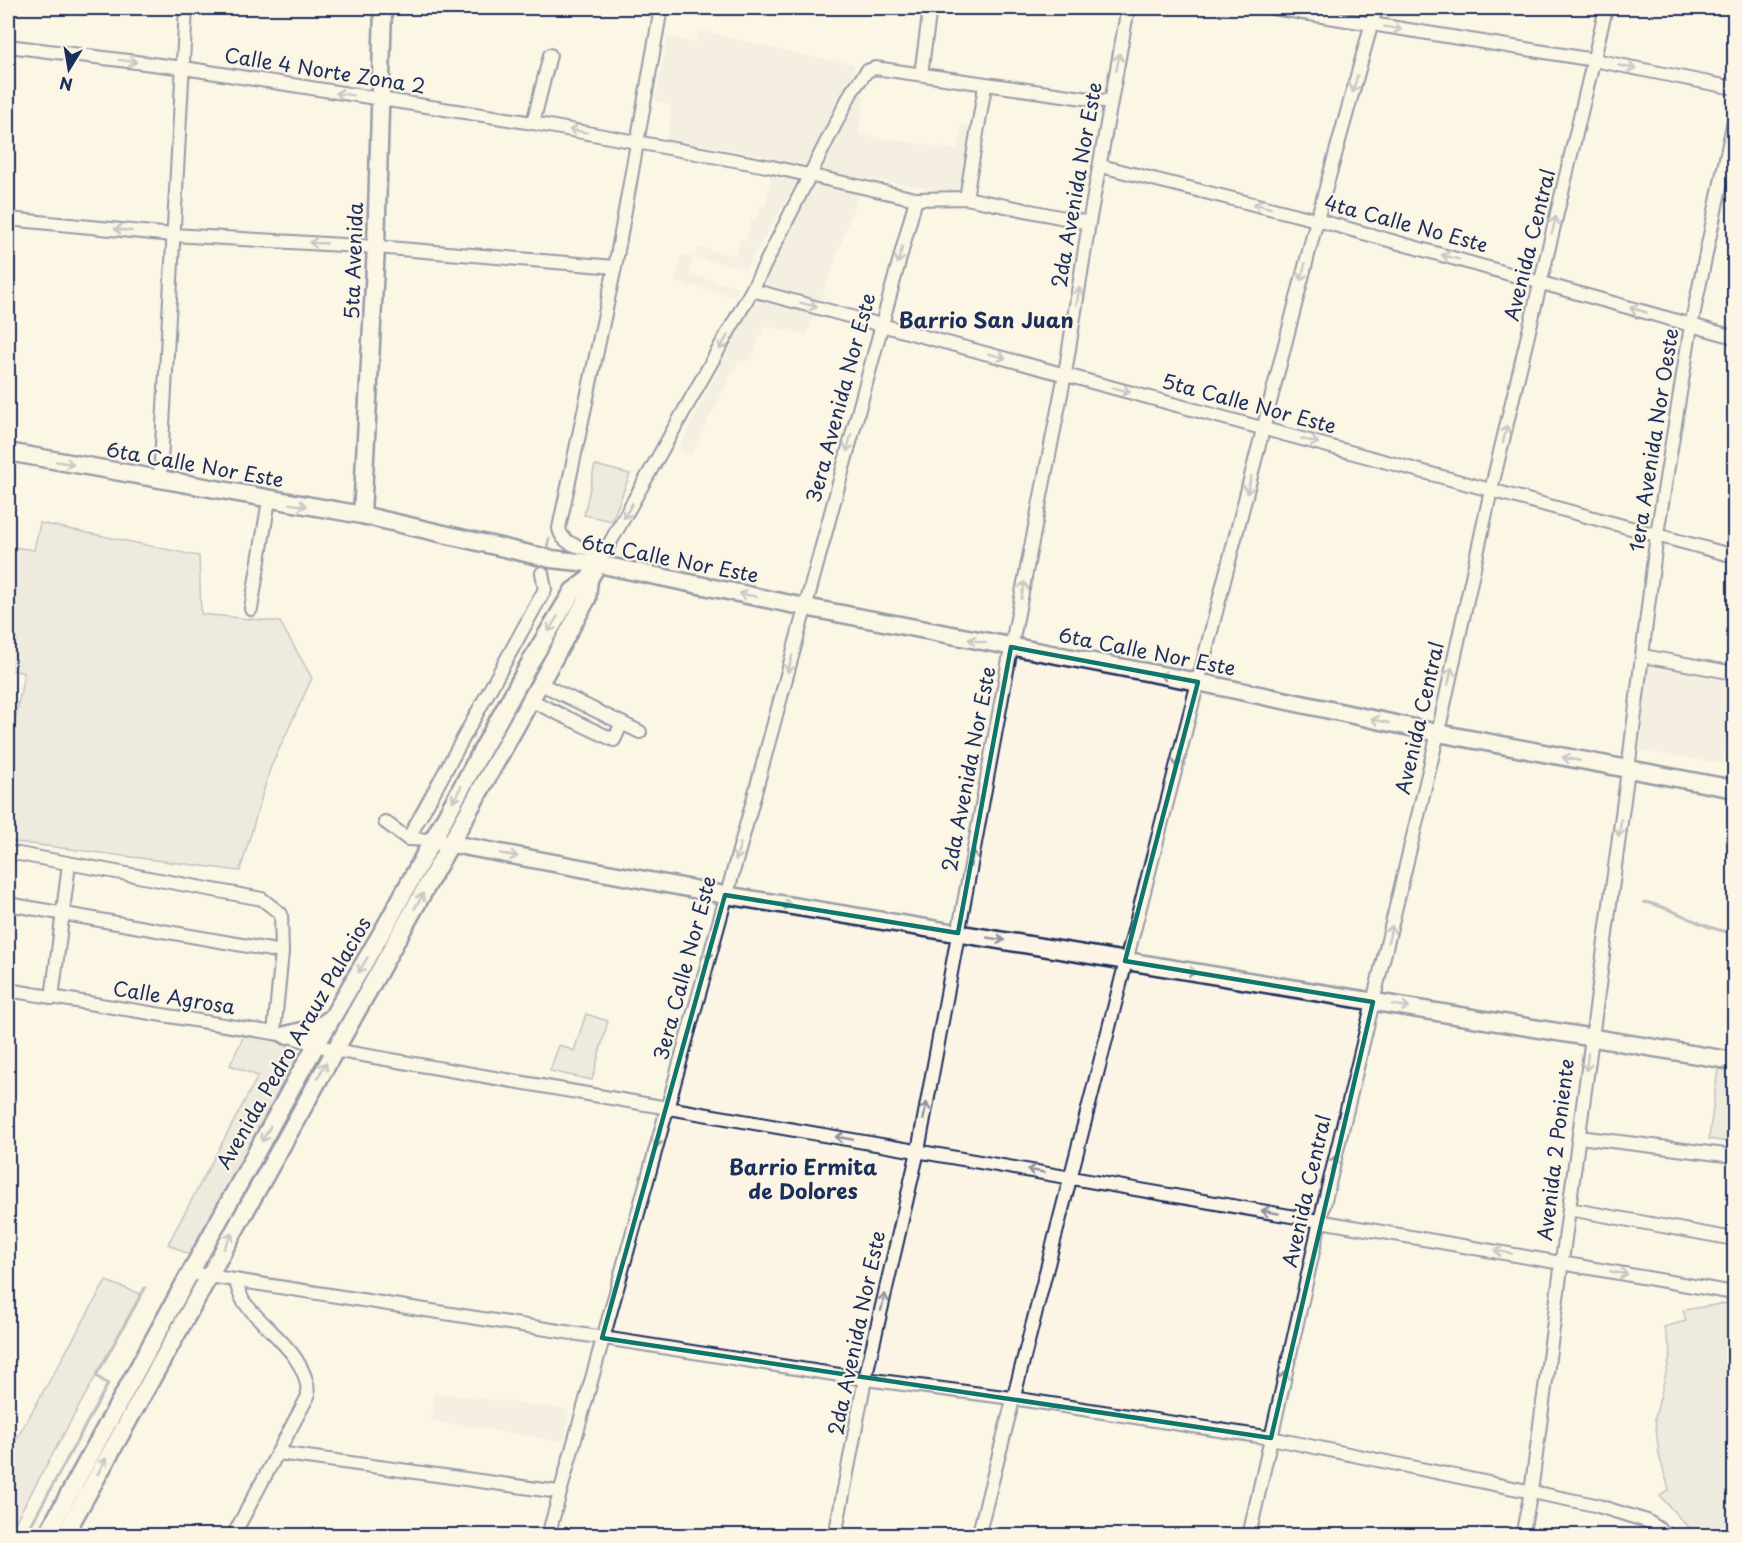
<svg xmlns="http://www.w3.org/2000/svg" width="1742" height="1543" viewBox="0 0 1742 1543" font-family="'Playpen Sans',sans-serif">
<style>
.built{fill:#ece7dc}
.green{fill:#dfdbd4;stroke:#7d8599;stroke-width:1.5}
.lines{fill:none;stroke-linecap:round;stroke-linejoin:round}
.stream{stroke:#767f94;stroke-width:3}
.street-casing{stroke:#1b2f5e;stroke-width:16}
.secondary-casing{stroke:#1b2f5e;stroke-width:21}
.street{stroke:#fcf5e5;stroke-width:12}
.secondary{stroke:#fcf5e5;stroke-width:16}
.oneway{stroke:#8c92a2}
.marked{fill:none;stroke:#0f766e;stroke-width:4.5;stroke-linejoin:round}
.labels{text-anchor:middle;stroke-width:4.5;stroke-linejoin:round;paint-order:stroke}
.street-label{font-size:20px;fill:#1b2f5e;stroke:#fcf5e5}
.neighbourhood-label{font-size:21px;font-weight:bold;fill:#1b2f5e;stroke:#fcf5e5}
</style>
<rect width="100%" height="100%" fill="#fcf5e5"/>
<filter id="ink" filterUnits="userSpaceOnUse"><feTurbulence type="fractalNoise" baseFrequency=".0167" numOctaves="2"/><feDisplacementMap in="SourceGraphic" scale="12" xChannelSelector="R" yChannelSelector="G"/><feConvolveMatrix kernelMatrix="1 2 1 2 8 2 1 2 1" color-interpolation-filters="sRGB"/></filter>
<g filter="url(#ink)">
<g class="built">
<path d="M 699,30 L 802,55 L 854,64 L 849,91 L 812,164 L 807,164 L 746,269 L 695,257 L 698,247 L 736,256 L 740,240 L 747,240 L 751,219 L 757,220 L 760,206 L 765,207 L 775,157 L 667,139 L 672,106 L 655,101 L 668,37 L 696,43 Z"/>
<path d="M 866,76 L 859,134 L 957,150 L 962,125 L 972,127 L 963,185 L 949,192 L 815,170 Z"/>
<path d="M 817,183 L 861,187 L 821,300 L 768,289 L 764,280 L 813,186 Z"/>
<path d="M 682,254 L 691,256 L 693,260 L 689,274 L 738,287 L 735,297 L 675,282 Z"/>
<path d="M 760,299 L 814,312 L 807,335 L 764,326 L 752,360 L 738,361 L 691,454 L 678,449 L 753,301 Z"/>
<path d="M 592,356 L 605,358 L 567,531 L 557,528 Z"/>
<path d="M 1649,661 L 1734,677 L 1723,764 L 1636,750 Z"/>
<path d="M 434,1393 L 569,1409 L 564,1442 L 432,1421 Z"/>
</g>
<g class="green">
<path d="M 595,465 L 630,474 L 612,521 L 584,515 Z"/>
<path d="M 40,523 L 199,556 L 201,614 L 280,622 L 312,678 L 270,769 L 240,871 L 8,841 L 8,761 L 24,673 L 8,669 L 8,546 L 34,550 Z"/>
<path d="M 586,1014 L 608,1021 L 592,1080 L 550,1071 L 559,1045 L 574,1051 Z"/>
<path d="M 245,1033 C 269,1040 302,1040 294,1073 L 189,1255 L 168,1244 L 258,1076 L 230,1065 Z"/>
<path d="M 1718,1069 L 1734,1072 L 1734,1143 L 1709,1139 Z"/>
<path d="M 106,1281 L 141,1294 L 8,1535 L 8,1454 Z"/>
<path d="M 1734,1302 L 1734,1535 C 1687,1536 1691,1530 1660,1496 L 1669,1489 L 1659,1455 L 1655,1418 L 1671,1353 L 1664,1327 L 1686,1321 L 1683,1310 Z"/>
</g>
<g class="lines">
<g class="stream">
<path d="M 546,552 L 549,539"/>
<path d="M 1644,902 C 1677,908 1701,929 1734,933"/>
<path d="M 25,1536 L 108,1384 L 96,1376 L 145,1288"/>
</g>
<g class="street-casing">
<g id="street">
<path d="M 1273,8 L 1594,60 L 1734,88"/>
<path d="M 8,46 L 184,68 L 533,123 L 772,167 L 916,199 L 966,198 L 1089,223"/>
<path d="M 921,74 L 930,8"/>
<path d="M 533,123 L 550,55"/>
<path d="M 1101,166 L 1317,220 L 1734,337"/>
<path d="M 966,198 L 985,86"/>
<path d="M 8,219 L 173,235 L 376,247 L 615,267"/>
<path d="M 752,290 L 1734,556"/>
<path d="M 160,480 L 186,8"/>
<path d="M 605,552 C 589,548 562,548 559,528 L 615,267 L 661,8"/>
<path d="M 598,564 L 752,290 L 852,91 L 867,71 L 875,68 L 1111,102"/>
<path d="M 251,609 L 269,500"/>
<path d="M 1643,656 L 1734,673"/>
<path d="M 539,683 L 640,732"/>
<path d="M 530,700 L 614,740 L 622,723"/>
<path d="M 385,822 L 408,839 L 431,840"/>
<path d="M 408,839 L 545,589 L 542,573"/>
<path d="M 8,852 L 262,899 L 281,914 L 282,952"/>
<path d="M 8,904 L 282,952 L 274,1033"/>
<path d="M 8,990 L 286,1035 L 334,1050 L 1734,1293"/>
<path d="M 52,998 L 69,864"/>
<path d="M 1579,1137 L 1734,1156"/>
<path d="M 1569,1209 L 1734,1239"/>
<path d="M 190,1273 L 865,1379 L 1012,1398 L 1271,1438 L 1595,1505 L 1647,1521 L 1670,1536"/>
<path d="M 278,1453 L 559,1492"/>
<path d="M 233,1536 L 308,1396 C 309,1356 266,1331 244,1302 C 240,1296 238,1287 235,1280"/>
<path d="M 548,1536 L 752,804 L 916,199"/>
<path d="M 835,1536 L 865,1379 L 918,1151 L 1010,654 L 1065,374 L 1089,223 L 1128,8"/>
<path d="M 978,1536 L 1317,220 L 1376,8"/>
<path d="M 1249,1536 L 1320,1221 L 1438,733 L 1491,490 L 1606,8"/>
<path d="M 1522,1536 L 1531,1492 L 1628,770 L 1657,534 L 1691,326 L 1734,120"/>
</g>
</g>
<g class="secondary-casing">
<g id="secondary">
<path d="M 8,452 L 362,515 L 551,559 L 598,564 L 805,607 L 1198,682 L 1438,733 L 1734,789"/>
<path d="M 362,515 L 376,247 L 383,8"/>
<path d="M 431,840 L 725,895 L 1734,1061"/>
<path d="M 286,1035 L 319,1027 L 330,1019"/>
<path d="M 46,1536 L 297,1078 L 385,927 L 532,659 L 573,591 L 589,579 L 598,564"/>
<path d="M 64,1536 L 587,599 L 589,579"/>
</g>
</g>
<use href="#street" class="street"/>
<use href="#secondary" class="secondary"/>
</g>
<defs><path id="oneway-shaft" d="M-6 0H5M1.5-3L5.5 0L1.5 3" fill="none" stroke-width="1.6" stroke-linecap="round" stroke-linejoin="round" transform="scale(1.5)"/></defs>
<g class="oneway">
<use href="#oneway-shaft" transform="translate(1393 28) rotate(9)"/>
<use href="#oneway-shaft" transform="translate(128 61) rotate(7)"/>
<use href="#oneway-shaft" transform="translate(1118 62) rotate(-79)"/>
<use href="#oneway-shaft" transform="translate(1627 67) rotate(11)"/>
<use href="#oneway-shaft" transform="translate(1355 84) rotate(106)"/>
<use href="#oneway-shaft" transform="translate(344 94) rotate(-171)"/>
<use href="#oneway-shaft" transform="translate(578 131) rotate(-170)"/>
<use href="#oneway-shaft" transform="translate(1262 206) rotate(-166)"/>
<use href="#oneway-shaft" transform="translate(1554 225) rotate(-76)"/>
<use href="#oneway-shaft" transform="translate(123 230) rotate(-174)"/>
<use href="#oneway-shaft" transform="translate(318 243) rotate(-177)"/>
<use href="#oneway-shaft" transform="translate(900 255) rotate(106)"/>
<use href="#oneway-shaft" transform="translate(1450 257) rotate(-165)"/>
<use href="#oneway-shaft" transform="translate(1303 272) rotate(104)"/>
<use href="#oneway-shaft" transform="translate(1078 296) rotate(-81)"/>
<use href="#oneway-shaft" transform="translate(809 305) rotate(15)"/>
<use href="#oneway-shaft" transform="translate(1638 310) rotate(-164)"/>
<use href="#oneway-shaft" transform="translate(724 342) rotate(119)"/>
<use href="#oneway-shaft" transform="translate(997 356) rotate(15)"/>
<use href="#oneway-shaft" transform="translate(1122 390) rotate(15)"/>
<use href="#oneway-shaft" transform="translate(1505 434) rotate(-77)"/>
<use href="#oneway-shaft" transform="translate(1310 441) rotate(15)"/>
<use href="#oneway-shaft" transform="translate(849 443) rotate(105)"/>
<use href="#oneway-shaft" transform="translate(65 463) rotate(10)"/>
<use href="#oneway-shaft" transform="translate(1249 485) rotate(105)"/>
<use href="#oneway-shaft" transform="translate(298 505) rotate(9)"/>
<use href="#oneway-shaft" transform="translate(628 511) rotate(120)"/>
<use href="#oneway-shaft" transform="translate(1023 590) rotate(-79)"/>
<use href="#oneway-shaft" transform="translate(748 595) rotate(-168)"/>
<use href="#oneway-shaft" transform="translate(553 624) rotate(121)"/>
<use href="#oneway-shaft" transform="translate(977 641) rotate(-169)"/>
<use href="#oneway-shaft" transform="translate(790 664) rotate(105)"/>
<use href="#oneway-shaft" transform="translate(1168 676) rotate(-170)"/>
<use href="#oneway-shaft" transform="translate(1450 676) rotate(-78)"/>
<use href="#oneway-shaft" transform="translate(1380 721) rotate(-168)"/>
<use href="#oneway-shaft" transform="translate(1178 759) rotate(104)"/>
<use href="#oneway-shaft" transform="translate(1571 759) rotate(-169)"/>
<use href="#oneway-shaft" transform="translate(457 794) rotate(119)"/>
<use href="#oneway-shaft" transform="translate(1620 828) rotate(98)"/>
<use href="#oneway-shaft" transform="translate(738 852) rotate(106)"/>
<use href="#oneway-shaft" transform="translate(509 855) rotate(11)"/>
<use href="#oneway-shaft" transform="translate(972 858) rotate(-79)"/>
<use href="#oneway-shaft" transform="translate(419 901) rotate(-60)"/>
<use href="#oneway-shaft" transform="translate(783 904) rotate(9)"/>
<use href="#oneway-shaft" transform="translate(1390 934) rotate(-76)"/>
<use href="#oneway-shaft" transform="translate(996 939) rotate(9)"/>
<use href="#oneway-shaft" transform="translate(709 951) rotate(105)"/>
<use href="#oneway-shaft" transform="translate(363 965) rotate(121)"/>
<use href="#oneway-shaft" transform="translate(1188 971) rotate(9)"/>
<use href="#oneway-shaft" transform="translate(1401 1006) rotate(9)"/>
<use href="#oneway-shaft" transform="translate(1587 1062) rotate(97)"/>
<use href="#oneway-shaft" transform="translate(322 1070) rotate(-61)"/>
<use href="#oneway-shaft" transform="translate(925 1111) rotate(-80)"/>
<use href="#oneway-shaft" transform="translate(266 1134) rotate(119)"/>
<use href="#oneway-shaft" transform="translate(844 1138) rotate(-170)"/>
<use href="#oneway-shaft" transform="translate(658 1139) rotate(106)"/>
<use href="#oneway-shaft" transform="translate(1334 1164) rotate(-76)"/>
<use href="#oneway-shaft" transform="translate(1036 1171) rotate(-170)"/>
<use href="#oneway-shaft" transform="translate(1270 1212) rotate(-170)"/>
<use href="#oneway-shaft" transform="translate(228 1241) rotate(-61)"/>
<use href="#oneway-shaft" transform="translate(1503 1252) rotate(-170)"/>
<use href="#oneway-shaft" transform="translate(1619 1273) rotate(10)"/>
<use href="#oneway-shaft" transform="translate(883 1302) rotate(-77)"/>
<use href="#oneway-shaft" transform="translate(1284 1380) rotate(-77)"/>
<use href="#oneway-shaft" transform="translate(102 1466) rotate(-61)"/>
</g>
</g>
<path d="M0 0H1742V1543H0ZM 1011,647 L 1198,682 L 1125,961 L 1373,1002 L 1271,1438 L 602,1338 L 725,895 L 958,933 Z" fill="#fcf5e5" fill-opacity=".55" fill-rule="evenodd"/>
<path class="marked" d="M 1011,647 L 1198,682 L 1125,961 L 1373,1002 L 1271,1438 L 602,1338 L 725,895 L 958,933 Z"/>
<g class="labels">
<g class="street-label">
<text transform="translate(325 71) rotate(9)" y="7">Calle 4 Norte Zona 2</text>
<text transform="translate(1077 185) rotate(-80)" y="7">2da Avenida Nor Este</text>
<text transform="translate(1406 224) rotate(15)" y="7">4ta Calle No Este</text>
<text transform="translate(1530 245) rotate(-76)" y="7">Avenida Central</text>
<text transform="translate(354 261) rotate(-88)" y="7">5ta Avenida</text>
<text transform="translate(841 398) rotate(-75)" y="7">3era Avenida Nor Este</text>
<text transform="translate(1249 404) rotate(15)" y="7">5ta Calle Nor Este</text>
<text transform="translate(1654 440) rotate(-81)" y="7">1era Avenida Nor Oeste</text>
<text transform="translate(195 465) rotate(10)" y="7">6ta Calle Nor Este</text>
<text transform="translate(670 559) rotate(11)" y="7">6ta Calle Nor Este</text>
<text transform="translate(1147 652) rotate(11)" y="7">6ta Calle Nor Este</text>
<text transform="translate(1420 718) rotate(-77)" y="7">Avenida Central</text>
<text transform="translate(969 769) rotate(-79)" y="7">2da Avenida Nor Este</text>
<text transform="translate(685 968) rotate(-75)" y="7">3era Calle Nor Este</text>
<text transform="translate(174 998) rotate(9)" y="7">Calle Agrosa</text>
<text transform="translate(294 1043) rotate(-60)" y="7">Avenida Pedro Arauz Palacios</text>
<text transform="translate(1556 1150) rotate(-83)" y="7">Avenida 2 Poniente</text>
<text transform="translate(1307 1191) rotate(-77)" y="7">Avenida Central</text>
<text transform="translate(857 1333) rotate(-78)" y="7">2da Avenida Nor Este</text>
</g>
<g class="neighbourhood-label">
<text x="986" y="328">Barrio San Juan</text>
<text x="803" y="1175">Barrio Ermita<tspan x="803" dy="24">de Dolores</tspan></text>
</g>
</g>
<rect width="1742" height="1543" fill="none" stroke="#fcf5e5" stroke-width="30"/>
<rect x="15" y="15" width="1712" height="1513" fill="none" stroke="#1b2f5e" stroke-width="2" filter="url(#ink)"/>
<g transform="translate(69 69) rotate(191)" stroke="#fcf5e5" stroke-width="4.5" paint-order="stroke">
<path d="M0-4.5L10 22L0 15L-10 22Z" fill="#1b2f5e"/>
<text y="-9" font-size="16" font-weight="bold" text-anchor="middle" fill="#1b2f5e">N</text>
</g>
</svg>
